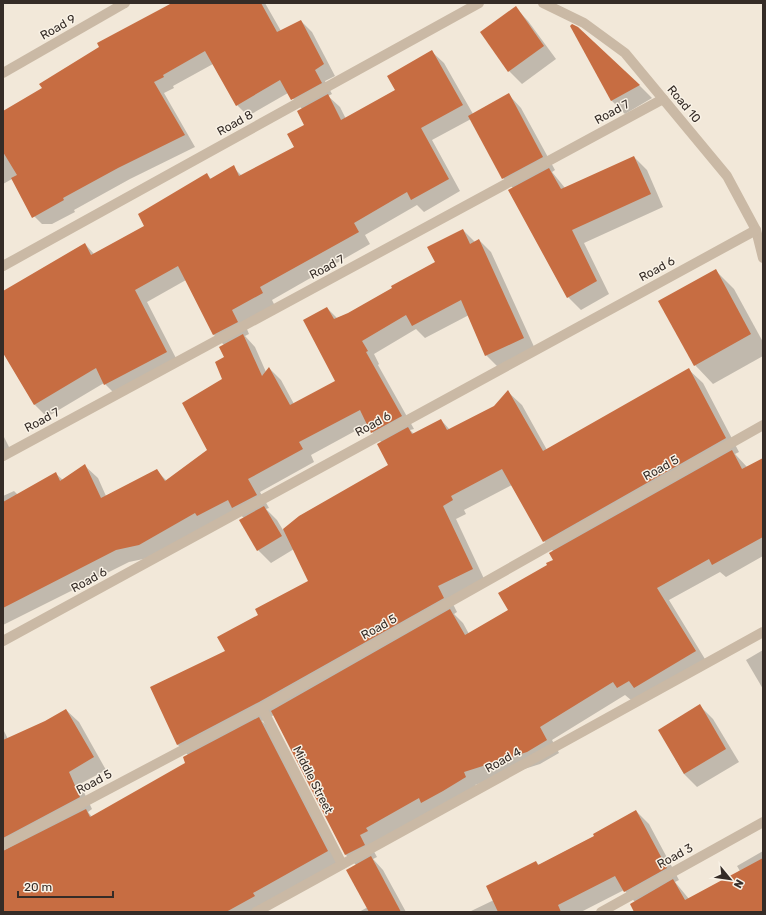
<svg xmlns="http://www.w3.org/2000/svg" width="766" height="915" viewBox="0 0 766 915" font-family="Rubik,sans-serif">
<style>
.shadow{fill:#0003;fill-rule:evenodd}
.building{fill:#c76d42}
.lines{fill:none;stroke-linecap:round;stroke-linejoin:round}
.street{stroke:#cab9a5;stroke-width:10}
.labels{text-anchor:middle;stroke-width:3;stroke-linejoin:round;paint-order:stroke}
.street-label{font-size:12px;fill:#352c27;stroke:#f9f2e6}
</style>
<rect width="100%" height="100%" fill="#f2e8d9"/>
<g class="shadow">
<path d="M 172,3 L 265,3 L 281,31 L 301,21 L 312,32 L 335,76 L 325,81 L 332,94 L 328,96 L 340,107 L 346,119 L 396,90 L 431,51 L 444,63 L 473,114 L 509,95 L 521,108 L 555,170 L 552,172 L 565,188 L 634,157 L 647,170 L 663,207 L 584,243 L 609,294 L 581,310 L 568,297 L 513,188 L 503,178 L 471,119 L 432,140 L 460,191 L 424,212 L 417,205 L 365,235 L 370,244 L 272,300 L 275,306 L 244,322 L 249,334 L 245,336 L 255,347 L 266,372 L 269,368 L 281,380 L 294,404 L 337,382 L 327,308 L 337,318 L 348,314 L 436,263 L 463,230 L 475,242 L 479,240 L 491,252 L 536,351 L 499,368 L 486,355 L 469,315 L 425,338 L 416,329 L 374,354 L 379,364 L 378,365 L 414,429 L 410,430 L 414,434 L 441,420 L 450,430 L 495,407 L 508,392 L 522,405 L 547,450 L 689,370 L 703,383 L 739,452 L 735,454 L 747,467 L 763,459 L 763,556 L 726,577 L 720,572 L 669,600 L 708,664 L 631,700 L 625,695 L 552,740 L 559,753 L 540,764 L 475,785 L 478,790 L 372,848 L 377,857 L 373,859 L 383,870 L 406,912 L 359,912 L 368,907 L 356,865 L 346,855 L 274,715 L 262,721 L 272,731 L 340,863 L 261,912 L 3,912 L 3,729 L 8,739 L 46,722 L 66,710 L 79,722 L 106,770 L 80,784 L 92,809 L 88,812 L 92,817 L 187,763 L 188,755 L 178,745 L 151,687 L 226,652 L 260,615 L 310,582 L 294,549 L 271,563 L 258,550 L 244,518 L 238,513 L 153,557 L 129,562 L 3,625 L 3,496 L 14,491 L 18,495 L 56,474 L 63,480 L 85,466 L 98,478 L 106,496 L 157,471 L 167,481 L 208,451 L 224,379 L 226,358 L 224,345 L 214,335 L 186,280 L 147,302 L 179,364 L 117,396 L 104,383 L 47,417 L 35,405 L 3,352 L 3,292 L 85,244 L 94,254 L 146,226 L 207,174 L 211,179 L 233,167 L 242,176 L 296,148 L 306,125 L 302,109 L 288,93 L 248,116 L 237,105 L 213,64 L 173,86 L 174,88 L 164,93 L 195,147 L 130,179 L 74,210 L 75,212 L 52,224 L 42,224 L 31,213 L 12,179 L 3,184 L 3,113 L 43,89 ZM 368,424 L 372,432 L 382,443 L 389,466 L 300,516 L 283,530 L 277,520 L 266,509 L 269,508 L 260,492 L 314,462 L 311,455 ZM 512,485 L 544,541 L 554,552 L 554,560 L 509,610 L 469,634 L 463,623 L 454,614 L 457,612 L 451,600 L 486,583 L 456,519 L 466,514 L 464,510 Z"/>
<path d="M 516,8 L 528,21 L 556,59 L 522,84 L 509,71 Z"/>
<path d="M 577,28 L 640,86 L 652,98 L 625,114 L 612,101 Z"/>
<path d="M 716,271 L 734,289 L 763,342 L 763,356 L 713,384 L 695,365 Z"/>
<path d="M 3,435 L 11,451 L 3,455 Z"/>
<path d="M 763,650 L 763,689 L 746,660 Z"/>
<path d="M 700,706 L 713,719 L 739,762 L 697,787 L 684,774 L 659,730 Z"/>
<path d="M 636,811 L 649,824 L 679,880 L 675,882 L 689,899 L 740,871 L 737,866 L 763,851 L 763,912 L 635,912 L 635,902 L 624,890 L 581,912 L 469,912 L 494,900 L 536,862 L 539,865 L 595,836 Z"/>
</g>
<g class="building">
<path d="M 172,3 L 261,3 L 277,32 L 301,20 L 324,64 L 315,70 L 322,83 L 291,100 L 280,80 L 236,106 L 205,51 L 163,75 L 164,77 L 154,82 L 185,135 L 118,168 L 63,198 L 64,200 L 32,218 L 11,178 L 17,175 L 3,152 L 3,111 L 42,88 L 39,84 L 99,47 L 97,43 Z"/>
<path d="M 516,6 L 544,46 L 508,72 L 480,32 Z"/>
<path d="M 572,24 L 578,27 L 640,85 L 611,101 L 570,26 Z"/>
<path d="M 432,50 L 463,105 L 421,128 L 449,179 L 411,200 L 407,192 L 354,223 L 359,232 L 260,287 L 263,293 L 232,310 L 238,322 L 213,335 L 178,266 L 135,290 L 167,352 L 104,385 L 96,368 L 34,405 L 3,353 L 3,291 L 85,243 L 91,255 L 144,226 L 138,214 L 207,173 L 210,179 L 234,165 L 239,176 L 294,147 L 287,134 L 304,125 L 297,111 L 328,94 L 341,120 L 395,90 L 387,76 Z"/>
<path d="M 509,93 L 543,157 L 502,179 L 468,116 Z"/>
<path d="M 634,156 L 651,194 L 572,230 L 597,281 L 567,298 L 508,190 L 549,168 L 561,189 Z"/>
<path d="M 463,229 L 470,244 L 479,239 L 524,338 L 485,356 L 461,300 L 412,326 L 406,315 L 362,341 L 368,351 L 366,352 L 402,416 L 371,433 L 360,410 L 299,442 L 303,449 L 248,479 L 257,495 L 232,508 L 228,500 L 197,516 L 195,513 L 139,545 L 116,550 L 3,608 L 3,502 L 56,472 L 60,481 L 85,464 L 101,498 L 157,469 L 165,481 L 207,450 L 182,403 L 222,379 L 215,362 L 224,357 L 219,347 L 243,334 L 262,376 L 269,367 L 290,405 L 335,381 L 303,320 L 327,307 L 334,319 L 348,313 L 392,288 L 391,286 L 435,262 L 427,247 Z"/>
<path d="M 716,269 L 751,334 L 694,366 L 658,301 Z"/>
<path d="M 689,368 L 726,438 L 543,542 L 502,469 L 451,496 L 453,500 L 443,506 L 473,569 L 438,586 L 444,598 L 259,702 L 177,745 L 150,687 L 225,651 L 217,637 L 258,615 L 255,609 L 308,581 L 283,529 L 299,516 L 388,465 L 377,444 L 408,427 L 412,434 L 441,419 L 447,430 L 494,406 L 508,390 L 543,451 Z"/>
<path d="M 732,450 L 742,469 L 763,458 L 763,537 L 712,565 L 709,559 L 657,588 L 696,651 L 634,688 L 629,681 L 617,688 L 613,682 L 540,727 L 547,740 L 527,752 L 464,772 L 466,777 L 443,791 L 421,803 L 419,798 L 366,828 L 368,831 L 360,835 L 365,845 L 345,855 L 271,711 L 450,609 L 465,635 L 508,610 L 498,593 L 547,565 L 546,563 L 553,560 L 549,553 Z"/>
<path d="M 264,506 L 282,536 L 257,551 L 239,520 Z"/>
<path d="M 700,704 L 726,749 L 684,774 L 658,730 Z"/>
<path d="M 66,709 L 94,757 L 69,772 L 80,797 L 3,838 L 3,740 L 45,721 Z"/>
<path d="M 259,717 L 328,851 L 253,893 L 255,896 L 226,912 L 3,912 L 3,851 L 86,809 L 90,817 L 185,763 L 183,757 Z"/>
<path d="M 636,810 L 667,868 L 624,892 L 615,876 L 558,905 L 561,912 L 498,912 L 486,886 L 536,861 L 538,865 L 594,836 L 593,834 Z"/>
<path d="M 371,856 L 401,912 L 369,912 L 346,870 Z"/>
<path d="M 763,858 L 763,912 L 634,912 L 630,904 L 673,879 L 685,900 Z"/>
</g>
<g class="lines">
<g class="street">
<path d="M 543,3 L 584,23 L 625,53 L 727,176 L 756,230 L 763,258"/>
<path d="M 3,73 L 125,3"/>
<path d="M 3,266 L 479,3"/>
<path d="M 3,456 L 663,99"/>
<path d="M 3,641 L 756,230"/>
<path d="M 262,708 L 342,864"/>
<path d="M 3,845 L 262,708 L 763,425"/>
<path d="M 256,912 L 763,632"/>
<path d="M 601,912 L 763,822"/>
</g>
</g>
<g class="labels">
<g class="street-label">
<text transform="translate(58 27) rotate(-30)" y="4">Road 9</text>
<text transform="translate(684 104) rotate(50)" y="4">Road 10</text>
<text transform="translate(612 112) rotate(-29)" y="4">Road 7</text>
<text transform="translate(235 123) rotate(-29)" y="4">Road 8</text>
<text transform="translate(327 267) rotate(-28)" y="4">Road 7</text>
<text transform="translate(657 269) rotate(-29)" y="4">Road 6</text>
<text transform="translate(42 420) rotate(-28)" y="4">Road 7</text>
<text transform="translate(373 424) rotate(-29)" y="4">Road 6</text>
<text transform="translate(661 468) rotate(-29)" y="4">Road 5</text>
<text transform="translate(89 580) rotate(-29)" y="4">Road 6</text>
<text transform="translate(379 627) rotate(-29)" y="4">Road 5</text>
<text transform="translate(503 760) rotate(-29)" y="4">Road 4</text>
<text transform="translate(313 780) rotate(63)" y="4">Middle Street</text>
<text transform="translate(94 782) rotate(-28)" y="4">Road 5</text>
<text transform="translate(675 856) rotate(-29)" y="4">Road 3</text>
</g>
</g>
<rect width="766" height="915" fill="none" stroke="#352c27" stroke-width="8"/>
<g transform="translate(730 879) rotate(119)" stroke="#f9f2e6" stroke-width="3" paint-order="stroke">
<path d="M0-3L7 15L0 10L-7 15Z" fill="#352c27"/>
<text y="-6" font-size="11" font-weight="bold" text-anchor="middle" fill="#352c27">N</text>
</g>
<path d="M18 891v6h95v-6" fill="none" stroke="#352c27" stroke-width="2"/>
<text x="24" y="891" font-size="12" fill="#352c27" stroke="#f9f2e6" stroke-width="3" paint-order="stroke">20 m</text>
</svg>
